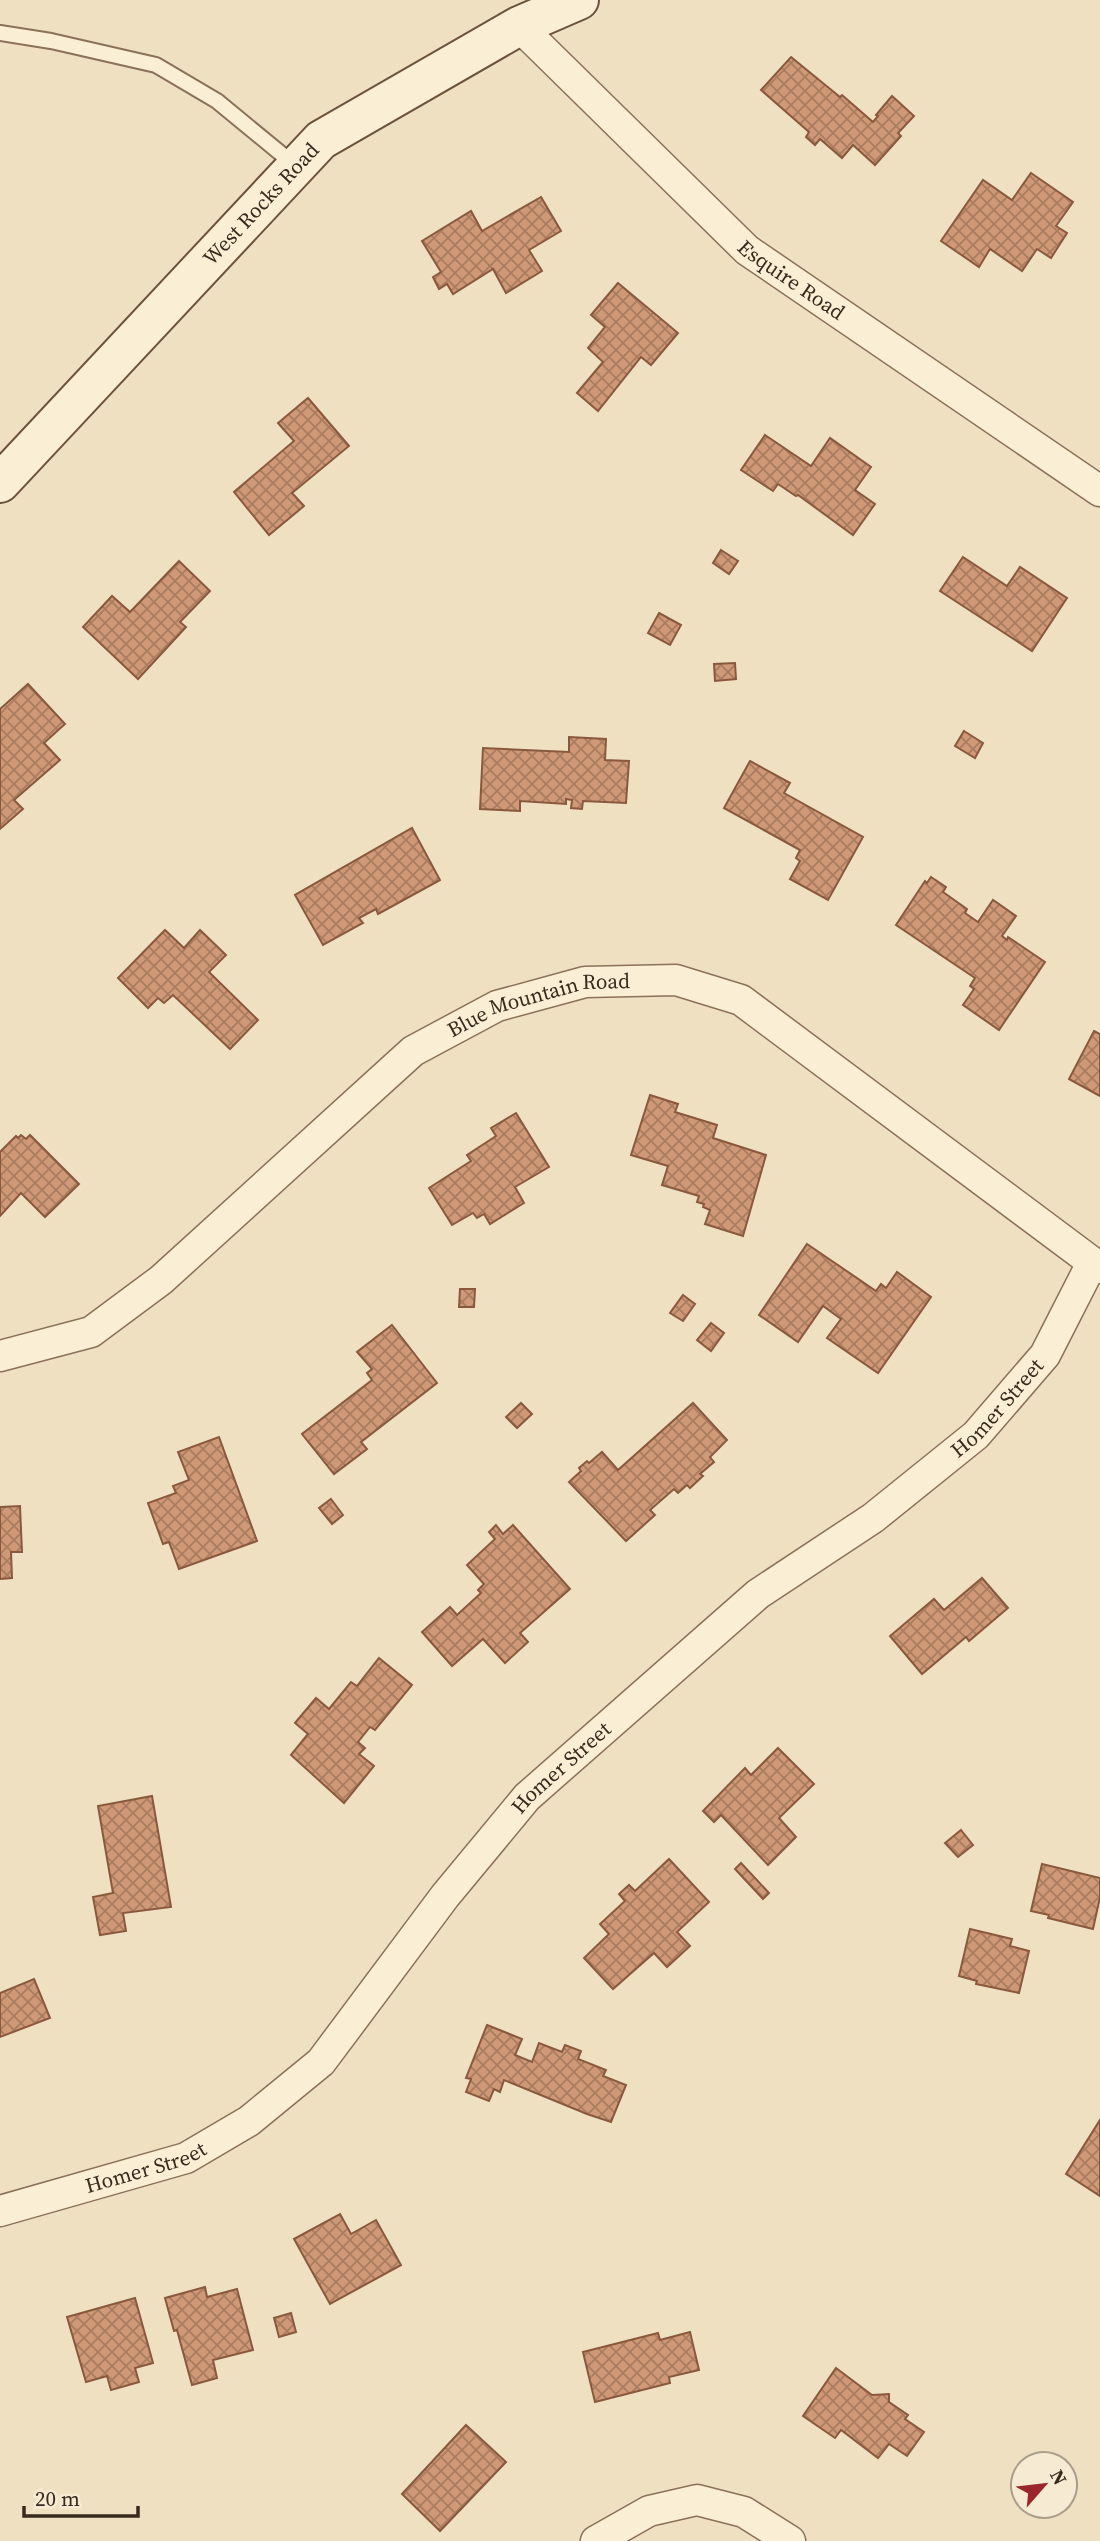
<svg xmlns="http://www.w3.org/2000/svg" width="1100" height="2541" viewBox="0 0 1100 2541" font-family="'Source Serif 4',serif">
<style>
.building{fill:url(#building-cross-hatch);stroke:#8a593d;stroke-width:2}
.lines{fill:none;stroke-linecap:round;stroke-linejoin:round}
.lane-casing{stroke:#8a7158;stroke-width:18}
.street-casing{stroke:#8a7158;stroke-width:33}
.secondary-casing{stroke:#6c523c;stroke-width:42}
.lane{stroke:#faeed5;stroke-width:14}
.street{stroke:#faeed5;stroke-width:30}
.secondary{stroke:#faeed5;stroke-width:38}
.labels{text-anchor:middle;stroke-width:5;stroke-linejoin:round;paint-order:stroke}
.street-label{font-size:21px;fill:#392a1d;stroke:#f6ebd2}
</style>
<defs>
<pattern id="building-cross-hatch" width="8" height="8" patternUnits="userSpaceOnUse" patternTransform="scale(1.75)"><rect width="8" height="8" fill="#cf9876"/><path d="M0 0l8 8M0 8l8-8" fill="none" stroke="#a97c60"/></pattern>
</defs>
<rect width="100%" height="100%" fill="#efe0c2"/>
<g class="building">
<path d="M 791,57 L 840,97 L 842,95 L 873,122 L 878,116 L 876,115 L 892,96 L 914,116 L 898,133 L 901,136 L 875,165 L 853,145 L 842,158 L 820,139 L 815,145 L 806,137 L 809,132 L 761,90 Z"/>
<path d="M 1031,173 L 1073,202 L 1056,226 L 1067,233 L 1051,258 L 1037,249 L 1022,271 L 990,249 L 979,267 L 941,241 L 983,180 L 1012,200 Z"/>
<path d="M 541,197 L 561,231 L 529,250 L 542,271 L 506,293 L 493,269 L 453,294 L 447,284 L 439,289 L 433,277 L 441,272 L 422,241 L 471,211 L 482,231 Z"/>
<path d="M 618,283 L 678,333 L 651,365 L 641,357 L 598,411 L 577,393 L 603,362 L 588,348 L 605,327 L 591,315 Z"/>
<path d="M 308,398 L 349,446 L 292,493 L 304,506 L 269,535 L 234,492 L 294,441 L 278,423 Z"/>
<path d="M 765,435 L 811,466 L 830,438 L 871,467 L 855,490 L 875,504 L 853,535 L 798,495 L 796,496 L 778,484 L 773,491 L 741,470 Z"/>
<path d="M 721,550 L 738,561 L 729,574 L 713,563 Z"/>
<path d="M 963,557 L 1007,586 L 1020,567 L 1067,598 L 1032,651 L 940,591 Z"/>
<path d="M 179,561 L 210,591 L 180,622 L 186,627 L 138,679 L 83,627 L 112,596 L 130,612 Z"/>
<path d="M 659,613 L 681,625 L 670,645 L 648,633 Z"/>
<path d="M 735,663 L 736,679 L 715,681 L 714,664 Z"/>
<path d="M 28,684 L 65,724 L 44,743 L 60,760 L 14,800 L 23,809 L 0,829 L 0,709 Z"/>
<path d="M 964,731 L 983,743 L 975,758 L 955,746 Z"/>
<path d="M 569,737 L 606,739 L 605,760 L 629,761 L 626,803 L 583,801 L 582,809 L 571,808 L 572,800 L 566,799 L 566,804 L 520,801 L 520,811 L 480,809 L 483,748 L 569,752 Z"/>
<path d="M 750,761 L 790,783 L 784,793 L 863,837 L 828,900 L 790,879 L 800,861 L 796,858 L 800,850 L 724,808 Z"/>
<path d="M 412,828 L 440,880 L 378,914 L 376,909 L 359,918 L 363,923 L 323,945 L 295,895 Z"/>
<path d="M 931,877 L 946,887 L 943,892 L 967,909 L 965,913 L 978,922 L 993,900 L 1016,916 L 1002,936 L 1007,940 L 1008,937 L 1045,962 L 999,1030 L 963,1005 L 974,989 L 970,986 L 975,978 L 896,925 L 925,881 L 927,883 Z"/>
<path d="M 165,930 L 184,948 L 200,930 L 226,955 L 209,972 L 258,1020 L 230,1049 L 173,995 L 164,1003 L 158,998 L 148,1008 L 118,978 Z"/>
<path d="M 1094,1031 L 1100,1034 L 1100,1096 L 1069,1079 Z"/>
<path d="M 650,1095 L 678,1104 L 675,1112 L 717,1125 L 713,1138 L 766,1155 L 743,1236 L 705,1224 L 710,1210 L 703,1207 L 704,1204 L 697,1202 L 699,1196 L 662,1185 L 668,1166 L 631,1155 Z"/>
<path d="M 516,1113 L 549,1167 L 515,1187 L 524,1203 L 490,1224 L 484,1214 L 477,1218 L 473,1213 L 452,1225 L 429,1188 L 471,1161 L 467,1155 L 496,1136 L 491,1128 Z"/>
<path d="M 21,1135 L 26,1139 L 30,1135 L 79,1184 L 45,1217 L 21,1193 L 0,1216 L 0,1152 L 16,1136 L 18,1138 Z"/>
<path d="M 807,1244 L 876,1291 L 881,1284 L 886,1288 L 897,1272 L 931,1297 L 878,1373 L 827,1338 L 841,1319 L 823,1306 L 798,1342 L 759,1315 Z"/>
<path d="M 460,1289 L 475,1289 L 474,1307 L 459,1307 Z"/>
<path d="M 683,1295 L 695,1304 L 683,1321 L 670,1313 Z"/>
<path d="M 711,1323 L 724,1333 L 711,1351 L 697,1340 Z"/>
<path d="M 392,1325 L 437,1383 L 361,1442 L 367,1449 L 334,1474 L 302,1434 L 372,1380 L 367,1373 L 372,1369 L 357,1352 Z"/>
<path d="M 521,1403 L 532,1414 L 517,1428 L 506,1417 Z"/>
<path d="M 693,1403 L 727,1440 L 710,1457 L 714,1462 L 700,1474 L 703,1476 L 690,1488 L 687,1485 L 678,1493 L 674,1489 L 650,1510 L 655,1515 L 626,1541 L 569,1482 L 581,1471 L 579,1468 L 587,1461 L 589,1463 L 602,1452 L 618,1470 Z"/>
<path d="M 219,1437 L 257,1541 L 179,1569 L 169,1542 L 163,1544 L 148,1503 L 176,1493 L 173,1486 L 189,1480 L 178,1452 Z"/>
<path d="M 331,1499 L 343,1515 L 332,1524 L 319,1508 Z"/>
<path d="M 20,1506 L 22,1552 L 11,1552 L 12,1578 L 0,1579 L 0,1507 Z"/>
<path d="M 496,1525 L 503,1534 L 513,1525 L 570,1589 L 520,1633 L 528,1642 L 505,1663 L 483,1639 L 452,1666 L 422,1632 L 450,1607 L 457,1615 L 481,1593 L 478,1590 L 484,1584 L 467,1565 L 495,1539 L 489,1532 Z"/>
<path d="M 982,1578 L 1008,1608 L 969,1641 L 966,1637 L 922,1674 L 890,1636 L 934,1599 L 944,1610 Z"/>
<path d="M 379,1658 L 412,1685 L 375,1730 L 370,1727 L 358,1742 L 365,1748 L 359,1754 L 374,1766 L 344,1803 L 291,1755 L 308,1734 L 295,1723 L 316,1698 L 329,1709 L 351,1682 L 357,1686 Z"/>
<path d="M 778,1748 L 814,1784 L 779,1818 L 796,1837 L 768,1865 L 721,1815 L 714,1822 L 703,1811 L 745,1768 L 751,1775 Z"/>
<path d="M 152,1796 L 171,1907 L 123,1913 L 126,1931 L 100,1935 L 93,1897 L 113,1893 L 98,1806 Z"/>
<path d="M 961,1830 L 973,1845 L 958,1857 L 945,1843 Z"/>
<path d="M 669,1859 L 709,1902 L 677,1932 L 690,1946 L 667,1967 L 654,1953 L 613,1989 L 584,1958 L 609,1934 L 600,1924 L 625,1901 L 619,1894 L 629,1885 L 635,1891 Z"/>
<path d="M 741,1863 L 769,1893 L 763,1899 L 735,1869 Z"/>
<path d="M 1042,1864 L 1100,1878 L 1100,1897 L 1093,1929 L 1048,1918 L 1049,1915 L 1031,1911 Z"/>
<path d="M 970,1929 L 1012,1939 L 1010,1946 L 1029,1951 L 1019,1993 L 976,1984 L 977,1981 L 959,1976 Z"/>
<path d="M 34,1979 L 50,2018 L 0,2037 L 0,1993 Z"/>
<path d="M 487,2025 L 522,2039 L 515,2055 L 532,2062 L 539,2043 L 562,2052 L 565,2045 L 581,2051 L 578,2059 L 606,2070 L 603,2076 L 626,2085 L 611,2122 L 587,2114 L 504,2080 L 500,2092 L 494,2089 L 489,2101 L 466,2092 L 471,2079 L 466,2078 Z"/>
<path d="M 1100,2120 L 1100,2196 L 1066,2174 Z"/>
<path d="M 340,2214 L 351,2234 L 376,2220 L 401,2265 L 330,2304 L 294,2239 Z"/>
<path d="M 205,2287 L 207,2297 L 237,2289 L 253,2350 L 213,2360 L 217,2378 L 192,2385 L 177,2330 L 174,2331 L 165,2298 Z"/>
<path d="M 135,2298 L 153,2363 L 135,2368 L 139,2382 L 111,2390 L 107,2376 L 86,2382 L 67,2317 Z"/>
<path d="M 291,2313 L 296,2332 L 279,2337 L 274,2318 Z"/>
<path d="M 690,2332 L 699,2370 L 669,2377 L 670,2383 L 595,2402 L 583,2352 L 658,2333 L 660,2340 Z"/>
<path d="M 836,2368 L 872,2395 L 889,2394 L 889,2402 L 908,2415 L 905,2419 L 924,2432 L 907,2456 L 889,2444 L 878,2458 L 841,2430 L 835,2438 L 803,2416 Z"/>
<path d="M 466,2425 L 506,2462 L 440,2531 L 402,2494 Z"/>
</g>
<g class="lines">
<g class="lane-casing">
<path id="lane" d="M 0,33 L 51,41 L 156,65 L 217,101 L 296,166"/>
</g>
<g class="street-casing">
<g id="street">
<path id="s1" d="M 519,26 L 747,250 L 1100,491"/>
<path id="s2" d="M 0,1356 L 91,1332 L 161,1280 L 413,1051 L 497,1006 L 585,982 L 676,980 L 741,1000 L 1100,1268"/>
<path id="s3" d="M 0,2211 L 186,2158 L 249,2121 L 321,2062 L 445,1896 L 527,1797 L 758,1594 L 873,1518 L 976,1435 L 1045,1355 L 1092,1263"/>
<path d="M 596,2541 L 649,2511 L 697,2500 L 744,2512 L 790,2541"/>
</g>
</g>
<g class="secondary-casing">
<g id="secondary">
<path id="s4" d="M 0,483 L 321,140 L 519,26 L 579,0"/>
</g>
</g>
<use href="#lane" class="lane"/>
<use href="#street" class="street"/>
<use href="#secondary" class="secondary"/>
</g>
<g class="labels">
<g class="street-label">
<text dy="7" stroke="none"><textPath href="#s4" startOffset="382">West Rocks Road</textPath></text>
<text dy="7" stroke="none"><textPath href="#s1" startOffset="373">Esquire Road</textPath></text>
<text dy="7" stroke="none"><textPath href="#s2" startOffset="658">Blue Mountain Road</textPath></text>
<text dy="7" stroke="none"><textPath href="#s3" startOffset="1307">Homer Street</textPath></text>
<text dy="7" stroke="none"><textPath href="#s3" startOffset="740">Homer Street</textPath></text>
<text dy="7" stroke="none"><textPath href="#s3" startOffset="152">Homer Street</textPath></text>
</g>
</g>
<g transform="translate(1044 2485) rotate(62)"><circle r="33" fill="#f6ebd2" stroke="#aa9e8a" stroke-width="2"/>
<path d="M0-5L12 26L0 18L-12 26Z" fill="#9b272c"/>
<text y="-10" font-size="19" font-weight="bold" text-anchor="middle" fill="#392a1d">N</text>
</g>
<path d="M24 2506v10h114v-10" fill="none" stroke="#392a1d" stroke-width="3.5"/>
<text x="35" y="2506" font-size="21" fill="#392a1d" stroke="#f6ebd2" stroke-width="5" paint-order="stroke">20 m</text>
</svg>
